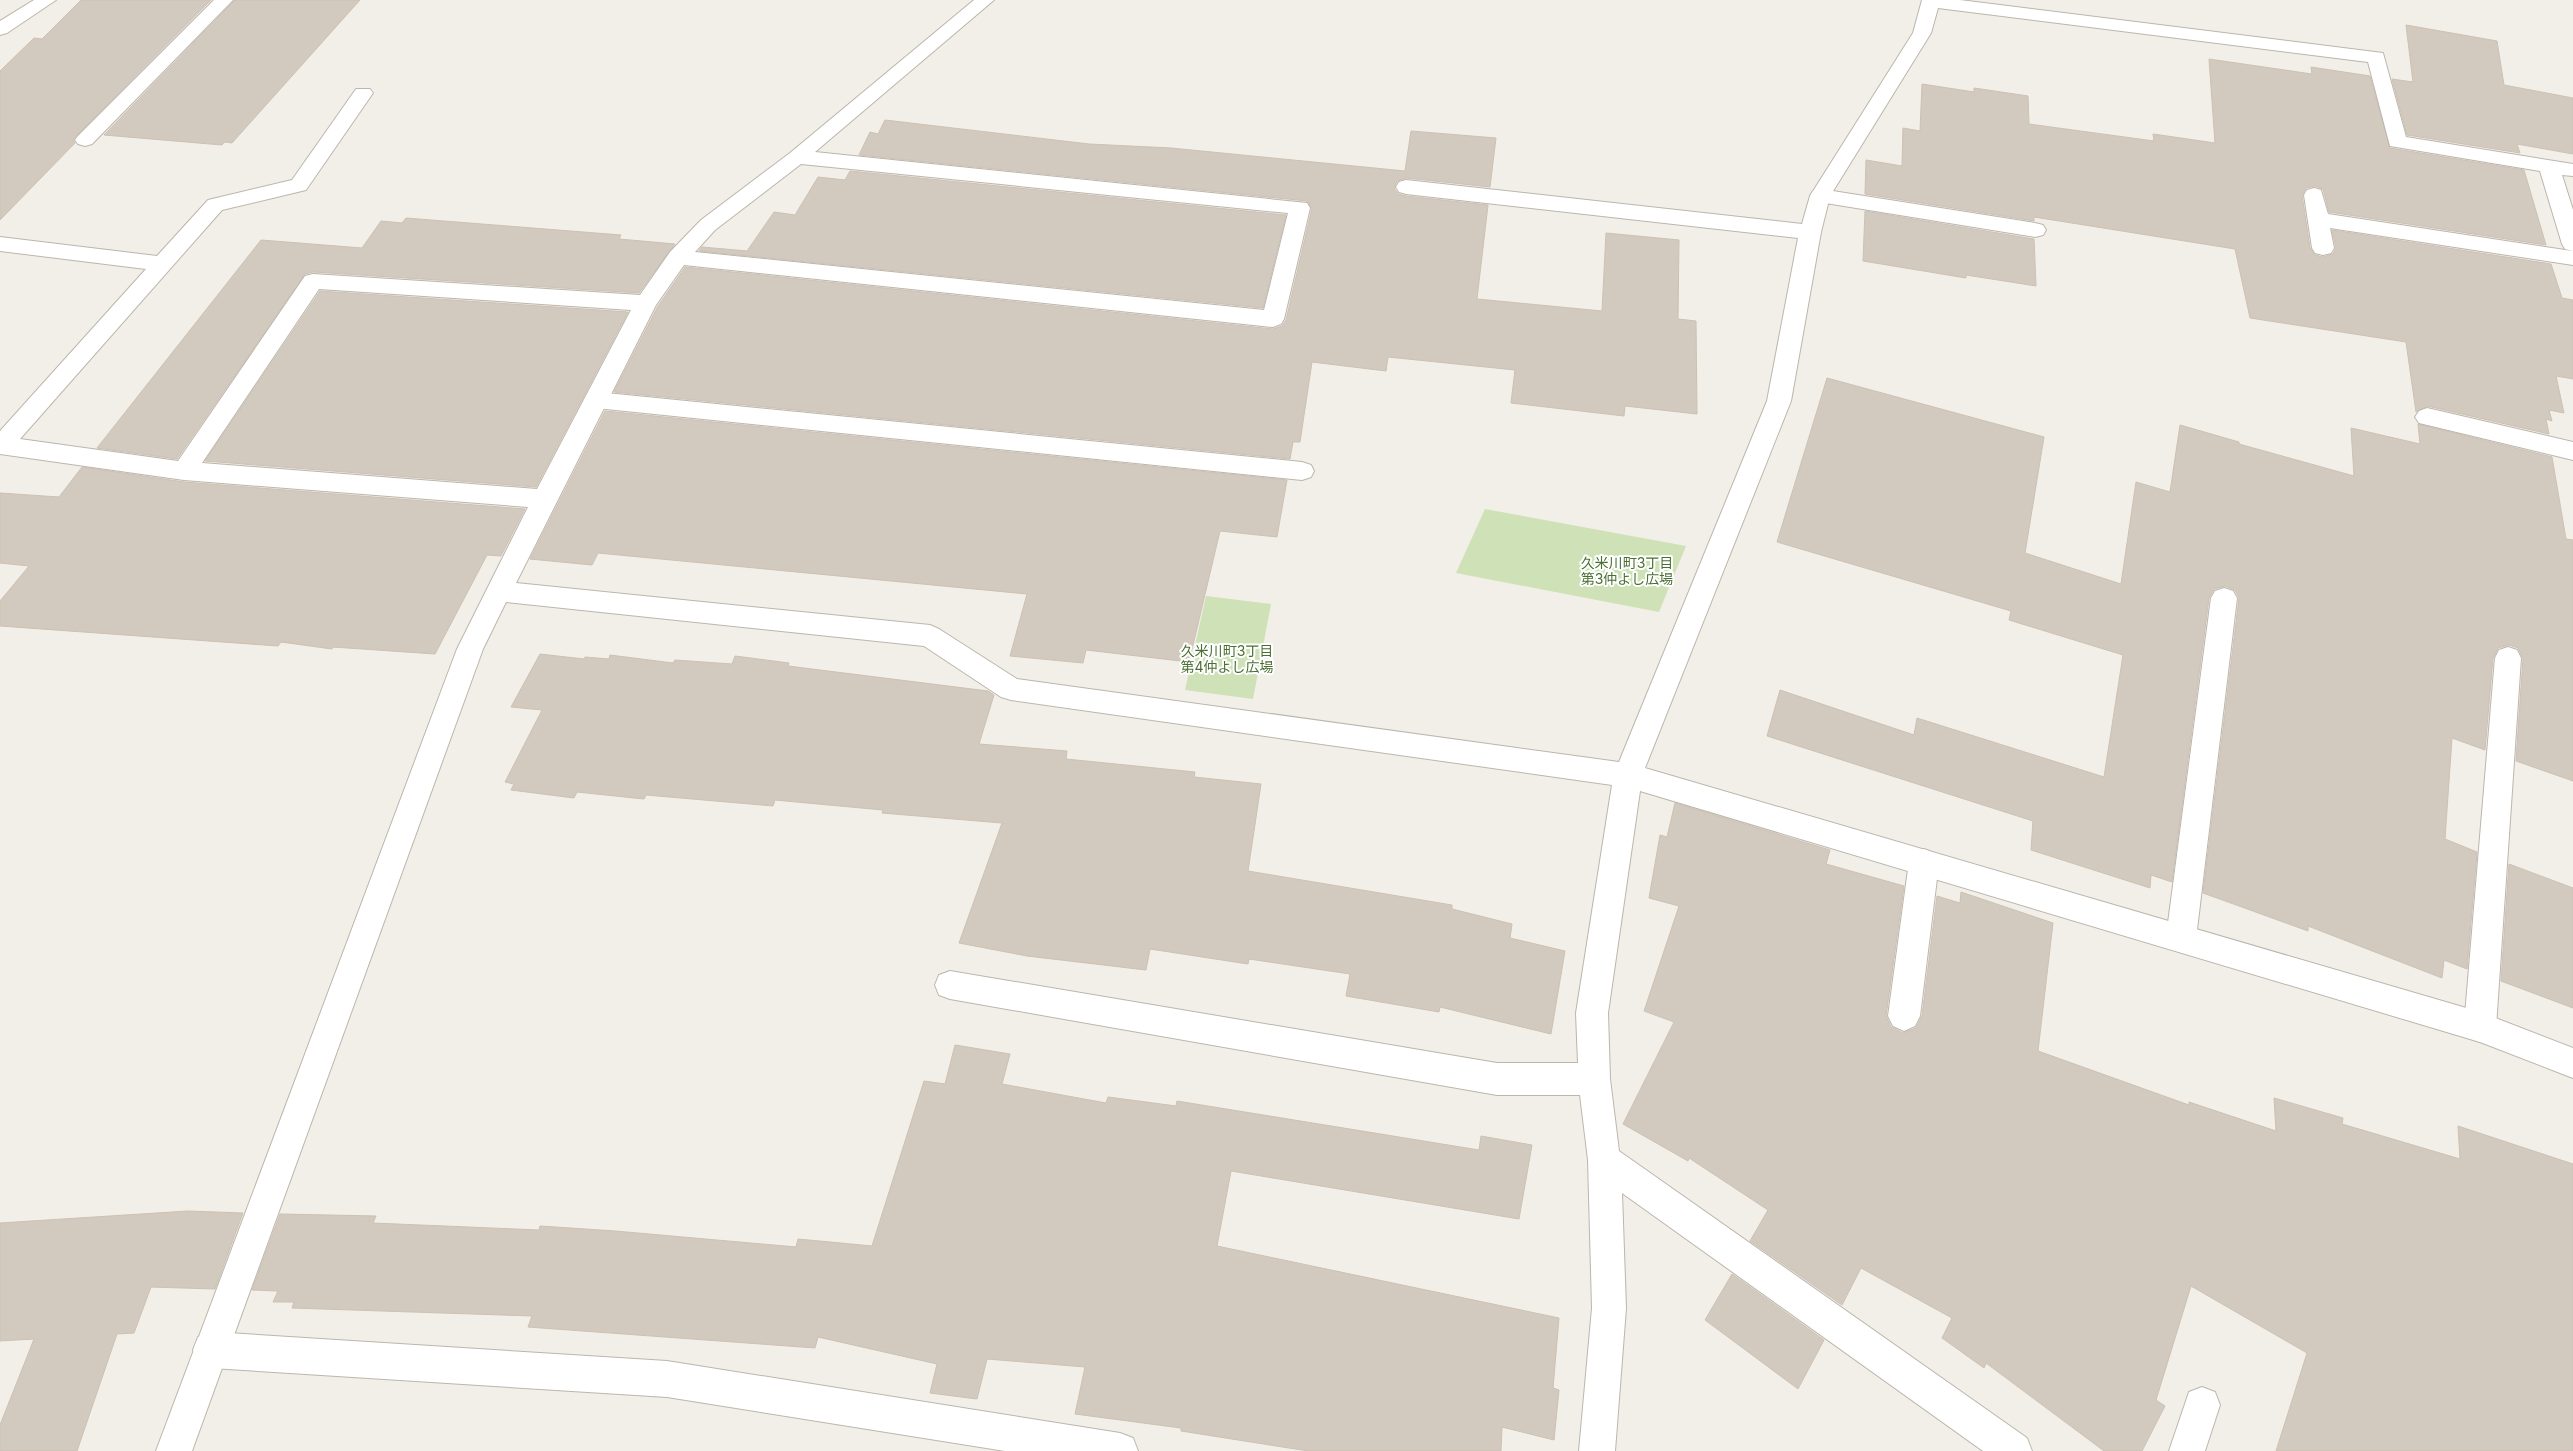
<svg xmlns="http://www.w3.org/2000/svg" width="2573" height="1451" viewBox="0 0 2573 1451" font-family="Inter,'Noto Sans JP',sans-serif">
<style>
.green{fill:#cfe1b6}
.building{fill:#d2cabf;stroke:#ccc1b3}
.lines{fill:none;stroke-linecap:round;stroke-linejoin:round}
.service-casing{stroke:#bcb6ac;stroke-width:2}
.minor-casing{stroke:#bcb6ac;stroke-width:2}
.service{fill:#fff;fill-rule:evenodd}
.minor{fill:#fff;fill-rule:evenodd}
.labels{text-anchor:middle;stroke-width:4;stroke-linejoin:round;paint-order:stroke}
.park-label{font-size:14px;fill:#4b6f32;stroke:#fff}
</style>
<rect width="100%" height="100%" fill="#f2eee8"/>
<g class="green">
<path d="M 1485,509 L 1686,546 L 1659,612 L 1456,573 Z"/>
<path d="M 1206,596 L 1271,604 L 1253,699 L 1185,690 Z"/>
</g>
<g class="building">
<path d="M 81,0 L 211,0 L 77,135 L 73,140 L 75,143 L 0,220 L 0,71 L 34,38 L 42,39 Z"/>
<path d="M 235,0 L 360,0 L 232,143 L 225,142 L 222,145 L 104,135 Z"/>
<path d="M 2406,25 L 2497,41 L 2504,85 L 2573,98 L 2573,154 L 2517,144 L 2520,153 L 2407,135 L 2392,79 L 2413,82 Z"/>
<path d="M 2209,59 L 2312,74 L 2311,67 L 2370,76 L 2390,148 L 2524,170 L 2546,245 L 2329,212 L 2323,189 L 2315,186 L 2306,188 L 2302,195 L 2310,248 L 2315,255 L 2323,257 L 2333,254 L 2336,248 L 2332,230 L 2551,264 L 2562,298 L 2573,300 L 2573,379 L 2556,376 L 2564,413 L 2549,410 L 2552,421 L 2546,419 L 2549,434 L 2427,406 L 2416,412 L 2406,342 L 2250,318 L 2235,249 L 2034,217 L 2034,221 L 1865,194 L 1866,160 L 1902,166 L 1903,128 L 1920,131 L 1922,84 L 1974,92 L 1974,88 L 2028,96 L 2029,124 L 2154,141 L 2153,134 L 2215,143 Z"/>
<path d="M 885,120 L 1089,144 L 1171,148 L 1405,171 L 1411,131 L 1496,138 L 1490,187 L 1406,178 L 1397,181 L 1394,188 L 1398,194 L 1406,196 L 1488,205 L 1477,299 L 1602,311 L 1606,233 L 1679,240 L 1678,319 L 1696,321 L 1697,414 L 1625,406 L 1624,416 L 1511,403 L 1515,370 L 1388,357 L 1386,371 L 1312,362 L 1300,442 L 1293,442 L 1290,459 L 614,392 L 658,306 L 685,267 L 1273,329 L 1282,326 L 1286,320 L 1312,208 L 1307,201 L 859,155 L 870,132 L 878,134 Z"/>
<path d="M 850,171 L 1286,215 L 1263,308 L 699,251 L 702,247 L 747,251 L 774,212 L 795,215 L 818,177 L 845,180 Z"/>
<path d="M 1865,211 L 2034,239 L 2036,286 L 1966,275 L 1966,278 L 1863,261 Z"/>
<path d="M 406,218 L 621,235 L 619,239 L 675,244 L 639,293 L 313,272 L 305,274 L 177,459 L 97,448 L 261,240 L 362,248 L 381,221 L 402,223 Z"/>
<path d="M 320,291 L 628,312 L 536,487 L 205,461 Z"/>
<path d="M 1827,378 L 2044,437 L 2025,553 L 2121,584 L 2136,482 L 2170,492 L 2180,425 L 2239,442 L 2239,444 L 2354,476 L 2351,428 L 2420,444 L 2418,424 L 2552,457 L 2566,539 L 2573,540 L 2573,781 L 2516,761 L 2523,658 L 2518,648 L 2509,645 L 2498,648 L 2493,658 L 2485,750 L 2452,738 L 2445,839 L 2477,852 L 2467,969 L 2444,960 L 2442,978 L 2308,926 L 2308,931 L 2203,893 L 2239,598 L 2235,590 L 2225,586 L 2214,589 L 2209,598 L 2172,882 L 2151,875 L 2150,888 L 2031,850 L 2033,821 L 1767,736 L 1780,690 L 1914,735 L 1917,718 L 2104,777 L 2123,655 L 2009,620 L 2011,611 L 1777,542 Z"/>
<path d="M 605,411 L 1287,480 L 1277,537 L 1220,531 L 1189,662 L 1086,650 L 1083,663 L 1010,656 L 1027,594 L 598,553 L 592,565 L 530,559 Z"/>
<path d="M 82,467 L 184,482 L 525,509 L 501,556 L 487,555 L 435,654 L 333,647 L 332,649 L 281,642 L 278,646 L 0,626 L 0,601 L 29,566 L 0,563 L 0,493 L 59,497 Z"/>
<path d="M 540,654 L 584,659 L 585,657 L 609,659 L 610,655 L 673,663 L 675,660 L 732,664 L 735,656 L 789,663 L 788,666 L 988,691 L 994,695 L 979,744 L 1067,751 L 1066,759 L 1195,772 L 1194,777 L 1261,784 L 1248,871 L 1452,905 L 1452,909 L 1512,924 L 1510,938 L 1565,951 L 1551,1034 L 1440,1007 L 1439,1012 L 1346,996 L 1350,974 L 1249,959 L 1248,964 L 1150,949 L 1146,970 L 1027,956 L 959,943 L 1002,823 L 882,813 L 883,810 L 775,800 L 773,806 L 646,795 L 644,799 L 577,792 L 574,798 L 511,790 L 514,784 L 505,782 L 542,710 L 511,707 Z"/>
<path d="M 1675,803 L 1830,850 L 1826,864 L 1904,886 L 1886,1016 L 1891,1027 L 1903,1033 L 1916,1028 L 1922,1016 L 1937,896 L 1960,903 L 1961,892 L 2053,923 L 2038,1051 L 2189,1105 L 2189,1102 L 2276,1131 L 2274,1098 L 2343,1118 L 2342,1124 L 2460,1159 L 2458,1126 L 2573,1164 L 2573,1451 L 2276,1451 L 2307,1353 L 2191,1286 L 2156,1400 L 2165,1406 L 2142,1451 L 2104,1451 L 1986,1363 L 1984,1368 L 1942,1338 L 1952,1318 L 1861,1268 L 1842,1305 L 1750,1241 L 1768,1210 L 1689,1158 L 1688,1161 L 1623,1124 L 1674,1022 L 1644,1011 L 1679,906 L 1649,898 L 1660,835 L 1667,837 Z"/>
<path d="M 2509,864 L 2573,888 L 2573,1008 L 2501,981 Z"/>
<path d="M 955,1045 L 1010,1054 L 1002,1084 L 1106,1103 L 1108,1097 L 1176,1106 L 1177,1101 L 1479,1150 L 1481,1136 L 1532,1145 L 1519,1219 L 1231,1171 L 1217,1246 L 1559,1318 L 1553,1388 L 1559,1390 L 1554,1440 L 1502,1427 L 1501,1451 L 1308,1451 L 1181,1431 L 1181,1428 L 1075,1414 L 1085,1367 L 987,1359 L 977,1399 L 930,1393 L 937,1364 L 818,1337 L 815,1348 L 528,1327 L 532,1316 L 292,1308 L 294,1302 L 273,1302 L 278,1291 L 252,1290 L 280,1214 L 376,1216 L 373,1223 L 539,1230 L 540,1226 L 615,1231 L 796,1247 L 798,1239 L 872,1246 L 924,1081 L 945,1084 Z"/>
<path d="M 188,1211 L 243,1213 L 215,1289 L 151,1287 L 134,1333 L 117,1334 L 77,1451 L 0,1451 L 0,1425 L 34,1339 L 0,1341 L 0,1223 Z"/>
<path d="M 1732,1274 L 1824,1340 L 1798,1389 L 1705,1320 Z"/>
</g>
<g class="lines">
<g class="service-casing">
<g id="service">
<path d="M 214,0 L 233,0 L 92,144 L 85,146 L 78,144 L 75,140 L 78,136 Z"/>
<path d="M 1820,189 L 2035,223 L 2043,225 L 2046,230 L 2043,235 L 2035,237 L 1813,201 L 1810,196 L 1813,191 Z"/>
<path d="M 596,392 L 1302,462 L 1311,465 L 1314,471 L 1311,477 L 1302,480 L 596,408 L 588,406 L 584,400 L 588,394 Z"/>
<path d="M 2224,588 L 2233,591 L 2237,598 L 2196,938 L 2192,948 L 2181,952 L 2170,948 L 2166,938 L 2211,598 L 2215,591 Z"/>
<path d="M 2508,647 L 2517,650 L 2521,658 L 2496,1027 L 2491,1038 L 2480,1042 L 2469,1038 L 2464,1027 L 2495,658 L 2499,650 Z"/>
<path d="M 1924,849 L 1934,853 L 1939,862 L 1920,1016 L 1915,1026 L 1904,1031 L 1893,1026 L 1888,1016 L 1909,862 L 1914,853 Z"/>
<path d="M 211,1332 L 667,1361 L 1120,1433 L 1133,1438 L 1138,1451 L 1005,1451 L 667,1397 L 211,1368 L 198,1363 L 193,1350 L 198,1337 Z"/>
<path d="M 2202,1387 L 2215,1392 L 2220,1405 L 2205,1451 L 2169,1451 L 2189,1392 Z"/>
</g>
</g>
<g class="minor-casing">
<g id="minor">
<path d="M 34,0 L 56,0 L 7,33 L 0,35 L 0,21 Z"/>
<path d="M 974,0 L 994,0 L 815,152 L 1307,203 L 1310,208 L 1284,319 L 1281,324 L 1273,327 L 684,265 L 656,305 L 516,583 L 930,625 L 939,629 L 1017,679 L 1619,762 L 1767,401 L 1798,238 L 1406,194 L 1399,192 L 1396,187 L 1399,182 L 1406,180 L 1802,224 L 1810,196 L 1913,33 L 1922,0 L 1960,0 L 2383,53 L 2406,137 L 2573,164 L 2573,176 L 2562,175 L 2573,210 L 2573,265 L 2330,228 L 2334,248 L 2331,253 L 2323,255 L 2315,253 L 2312,248 L 2304,195 L 2307,190 L 2314,188 L 2321,190 L 2328,214 L 2572,251 L 2565,249 L 2562,244 L 2540,171 L 2390,146 L 2368,62 L 1938,8 L 1931,33 L 1830,196 L 1821,232 L 1791,401 L 1645,768 L 2480,1012 L 2573,1048 L 2573,1078 L 2480,1042 L 1640,791 L 1608,1013 L 1610,1079 L 1619,1151 L 2027,1438 L 2032,1451 L 1983,1451 L 1622,1193 L 1626,1308 L 1615,1451 L 1579,1451 L 1592,1308 L 1588,1160 L 1580,1095 L 1497,1095 L 950,999 L 939,995 L 935,985 L 939,975 L 950,971 L 1497,1063 L 1578,1063 L 1576,1013 L 1612,785 L 1011,700 L 1001,697 L 924,646 L 506,602 L 483,649 L 192,1451 L 156,1451 L 457,649 L 528,507 L 184,480 L 0,454 L 0,431 L 146,269 L 0,251 L 0,237 L 157,256 L 208,200 L 292,180 L 356,89 L 370,89 L 373,93 L 306,190 L 222,210 L 20,439 L 178,461 L 305,276 L 313,274 L 640,295 L 670,252 L 701,220 L 790,153 ZM 801,164 L 1288,213 L 1264,310 L 695,252 L 715,230 ZM 319,289 L 631,310 L 537,489 L 202,463 Z"/>
<path d="M 2427,408 L 2573,442 L 2573,460 L 2419,423 L 2415,417 L 2419,411 Z"/>
</g>
</g>
<use href="#service" class="service"/>
<use href="#minor" class="minor"/>
</g>
<g class="labels">
<g class="park-label">
<text x="1627" y="568">久米川町3丁目<tspan x="1627" dy="16">第3仲よし広場</tspan></text>
<text x="1227" y="656">久米川町3丁目<tspan x="1227" dy="16">第4仲よし広場</tspan></text>
</g>
</g>
</svg>
